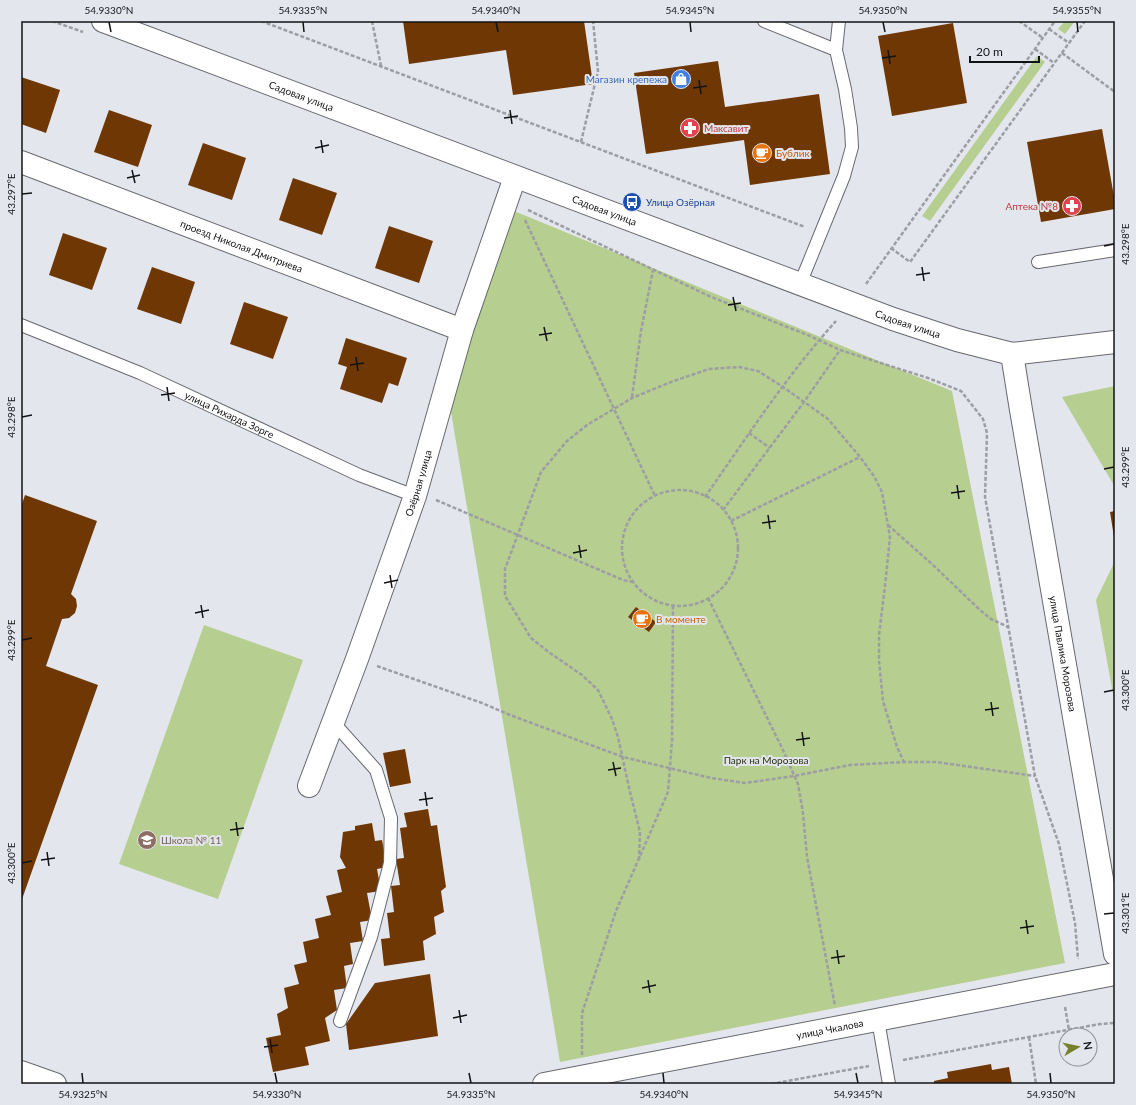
<svg xmlns="http://www.w3.org/2000/svg" width="1136" height="1105" viewBox="0 0 1136 1105" font-family="Lato,sans-serif">
<style>
.green{fill:#b6ce8f}
.building{fill:#6e3703}
.lines{fill:none;stroke-linecap:round;stroke-linejoin:round}
.service-casing{stroke:#686970;stroke-width:14}
.minor-casing{stroke:#686970;stroke-width:24}
.tertiary-casing{stroke:#686970;stroke-width:24}
.path{stroke:#9c9ea4;stroke-width:2.5;stroke-dasharray:4 2;stroke-linecap:butt}
.service{stroke:#fff;stroke-width:12}
.minor{stroke:#fff;stroke-width:22}
.tertiary{stroke:#fff;stroke-width:22}
.ticks{fill:none;stroke:#121315;stroke-width:1.5}
.labels{text-anchor:middle;stroke-width:4;stroke-linejoin:round;paint-order:stroke}
.shop-label{font-size:10px;fill:#366cbe;stroke:#e4e6ee;text-anchor:end}
.street-label{font-size:10px;fill:#121315;stroke:#e4e6ee}
.health-label{font-size:10px;fill:#be3a42;stroke:#e4e6ee;text-anchor:start}
.food-label{font-size:10px;fill:#c56008;stroke:#e4e6ee;text-anchor:start}
.transit-label{font-size:10px;fill:#164399;stroke:#e4e6ee;text-anchor:start}
.park-label{font-size:10px;fill:#25310b;stroke:#e4e6ee}
.education-label{font-size:10px;fill:#785e54;stroke:#e4e6ee;text-anchor:start}
.neatline{fill:none;stroke:#121315;stroke-width:1.5}
.ticks-label{font-size:10px;text-anchor:middle;fill:#121315}
</style>
<rect width="100%" height="100%" fill="#e4e6ee"/>
<g class="green">
<path d="M 1065,21 L 1075,21 L 1065,34 L 1058,29 Z"/>
<path d="M 1037,56 L 1045,62 L 930,221 L 922,216 Z"/>
<path d="M 514,211 L 952,391 L 1065,963 L 560,1062 L 443,364 Z"/>
<path d="M 1115,386 L 1115,487 L 1062,397 Z"/>
<path d="M 1115,561 L 1115,705 L 1096,600 Z"/>
<path d="M 204,625 L 303,660 L 218,899 L 119,864 Z"/>
</g>
<g class="building">
<path d="M 403,21 L 584,21 L 593,84 L 513,95 L 506,50 L 409,64 Z"/>
<path d="M 953,23 L 967,103 L 892,116 L 878,36 Z"/>
<path d="M 718,61 L 725,107 L 819,94 L 830,174 L 750,185 L 744,140 L 646,154 L 634,73 Z"/>
<path d="M 21,77 L 60,90 L 46,133 L 21,124 Z"/>
<path d="M 109,110 L 152,125 L 138,167 L 94,152 Z"/>
<path d="M 1102,129 L 1115,202 L 1115,209 L 1041,222 L 1027,142 Z"/>
<path d="M 203,143 L 246,158 L 232,200 L 188,185 Z"/>
<path d="M 293,178 L 337,193 L 322,235 L 279,220 Z"/>
<path d="M 389,226 L 433,241 L 419,283 L 375,268 Z"/>
<path d="M 63,233 L 107,248 L 92,290 L 49,275 Z"/>
<path d="M 152,267 L 195,282 L 181,324 L 137,309 Z"/>
<path d="M 244,302 L 288,317 L 273,359 L 230,344 Z"/>
<path d="M 346,338 L 407,358 L 398,386 L 389,383 L 382,403 L 340,389 L 347,367 L 338,364 Z"/>
<path d="M 25,495 L 97,521 L 71,594 L 76,599 L 77,606 L 75,613 L 69,618 L 62,619 L 46,666 L 98,685 L 21,902 L 21,507 Z"/>
<path d="M 1115,511 L 1115,537 L 1114,537 L 1110,512 Z"/>
<path d="M 636,607 L 656,622 L 649,632 L 628,617 Z"/>
<path d="M 405,749 L 411,783 L 390,787 L 383,753 Z"/>
<path d="M 428,809 L 431,826 L 437,825 L 446,887 L 441,891 L 444,912 L 434,917 L 436,934 L 423,941 L 425,960 L 384,966 L 381,939 L 390,938 L 387,913 L 394,912 L 391,886 L 400,885 L 396,859 L 404,858 L 400,828 L 407,827 L 404,813 Z"/>
<path d="M 372,823 L 375,841 L 382,840 L 387,867 L 377,869 L 381,891 L 367,893 L 372,920 L 360,922 L 363,941 L 350,943 L 353,964 L 344,966 L 347,988 L 334,990 L 337,1010 L 325,1018 L 330,1041 L 305,1047 L 309,1065 L 273,1072 L 266,1038 L 281,1035 L 277,1014 L 288,1008 L 284,988 L 299,984 L 294,965 L 307,962 L 303,942 L 319,938 L 315,919 L 331,915 L 326,896 L 342,892 L 337,870 L 346,868 L 340,857 L 343,832 L 355,830 L 355,826 Z"/>
<path d="M 430,974 L 438,1036 L 349,1050 L 346,1024 L 375,983 Z"/>
<path d="M 991,1064 L 992,1070 L 1009,1067 L 1012,1084 L 934,1084 L 934,1081 L 948,1078 L 947,1072 Z"/>
</g>
<g class="lines">
<g class="service-casing">
<g id="service">
<path d="M 764,21 L 836,50 L 845,89 L 851,128 L 852,147 L 844,176 L 800,284"/>
<path d="M 836,50 L 839,21"/>
<path d="M 1038,262 L 1115,250"/>
<path id="s1" d="M 21,325 L 140,373 L 359,475 L 415,496"/>
<path d="M 333,722 L 376,770 L 391,818 L 390,863 L 371,937 L 340,1021"/>
<path d="M 878,1020 L 889,1084"/>
</g>
</g>
<g class="minor-casing">
<g id="minor">
<path id="s2" d="M 21,162 L 462,330"/>
<path id="s3" d="M 309,786 L 357,659 L 415,496 L 462,330 L 515,177"/>
<path d="M 21,1072 L 55,1084"/>
<path id="s4" d="M 544,1084 L 1115,974"/>
</g>
</g>
<g class="tertiary-casing">
<g id="tertiary">
<path id="s5" d="M 103,21 L 893,319 L 957,340 L 1012,354 L 1115,342"/>
<path id="s6" d="M 1012,354 L 1021,410 L 1115,954"/>
</g>
</g>
<g class="path">
<path d="M 52,21 L 83,32"/>
<path d="M 261,21 L 805,227"/>
<path d="M 372,21 L 381,66"/>
<path d="M 1019,21 L 1043,38"/>
<path d="M 1049,29 L 1069,43"/>
<path d="M 1035,49 L 1054,63"/>
<path d="M 1062,53 L 1115,92"/>
<path d="M 581,142 L 598,71 L 593,21"/>
<path d="M 528,210 L 709,296 L 810,336 L 840,350 L 928,378 L 961,391 L 983,419 L 987,433 L 985,497 L 1035,776 L 1059,844 L 1075,923 L 1078,959"/>
<path d="M 525,220 L 655,496"/>
<path d="M 891,248 L 910,262 L 1085,21"/>
<path d="M 866,284 L 1055,21"/>
<path d="M 632,397 L 641,331 L 653,270"/>
<path d="M 749,433 L 770,448"/>
<circle cx="680" cy="548" r="58"/>
<path d="M 705,497 C 747,437 787,375 836,321"/>
<path d="M 436,500 L 623,580 L 633,582"/>
<path d="M 723,510 L 804,402 L 840,350"/>
<path d="M 731,521 L 860,457"/>
<path d="M 888,525 L 933,565 L 980,610 L 991,619 L 1008,627"/>
<path d="M 708,598 L 782,748 L 798,784 L 803,813 L 807,857 L 835,1006"/>
<path d="M 377,666 L 482,703 L 510,715 L 623,757 L 711,778 L 745,783 L 794,776 L 850,765 L 904,762 L 936,762 L 1035,776"/>
<path d="M 639,860 L 640,832 L 630,792 L 618,737 L 612,719 L 598,690 L 582,675 L 550,653 L 531,638 L 505,596 L 505,569 L 541,472 L 567,441 L 587,425 L 632,398 L 671,382 L 709,369 L 739,367 L 758,371 L 783,387 L 828,419 L 860,457 L 874,476 L 882,492 L 890,537 L 885,586 L 879,635 L 879,661 L 883,701 L 897,747 L 904,762"/>
<path d="M 1065,1007 L 1069,1030"/>
<path d="M 1029,1037 L 1036,1084"/>
<path d="M 582,1055 L 582,1013 L 616,911 L 668,792 L 672,741 L 673,606"/>
<path d="M 903,1060 L 1100,1024 L 1115,1023"/>
<path d="M 771,1084 L 869,1066"/>
</g>
<use href="#service" class="service"/>
<use href="#minor" class="minor"/>
<use href="#tertiary" class="tertiary"/>
</g>
<path class="ticks" d="M 109,22 L 111,32M 303,22 L 304,32M 496,22 L 498,32M 690,22 L 691,32M 883,22 L 885,32M 1077,22 L 1078,32M 888,50 L 890,64M 882,58 L 896,56M 699,80 L 701,94M 693,88 L 707,86M 510,110 L 512,124M 504,118 L 518,116M 321,140 L 323,153M 315,148 L 329,145M 132,170 L 135,183M 127,178 L 140,175M 22,194 L 32,193M 1104,246 L 1114,244M 922,267 L 924,281M 916,275 L 930,273M 733,297 L 736,311M 728,305 L 741,303M 544,327 L 547,341M 539,335 L 552,333M 356,357 L 358,371M 350,365 L 364,363M 167,387 L 169,401M 161,395 L 175,393M 22,417 L 32,415M 1104,469 L 1114,467M 957,485 L 959,499M 951,493 L 965,491M 768,515 L 770,529M 762,523 L 776,521M 579,545 L 581,558M 573,553 L 587,550M 390,575 L 392,588M 384,583 L 398,580M 201,605 L 203,618M 195,613 L 209,610M 22,640 L 32,638M 1104,692 L 1114,690M 991,702 L 993,716M 985,710 L 999,708M 802,732 L 804,746M 796,740 L 810,738M 613,762 L 616,776M 608,770 L 621,768M 425,792 L 427,806M 419,800 L 433,798M 236,822 L 238,836M 230,830 L 244,828M 47,852 L 49,866M 41,860 L 55,858M 22,863 L 32,861M 1104,914 L 1114,913M 1026,920 L 1028,934M 1020,928 L 1034,926M 837,950 L 839,964M 831,958 L 845,956M 648,980 L 650,993M 642,988 L 656,985M 459,1010 L 461,1023M 453,1018 L 467,1015M 270,1039 L 272,1053M 264,1047 L 278,1045M 82,1073 L 83,1083M 275,1073 L 277,1083M 469,1073 L 471,1083M 663,1073 L 664,1083M 856,1073 L 858,1083M 1050,1073 L 1051,1083"/>
<defs>
<g id="shop-disc" transform="scale(1)"><circle r="9.5" fill="#3f7fe0" stroke="#e4e6ee"/><path d="M-5-2.5h2.3a2.7 3.5 0 0 1 5.4 0H5L5.5 6h-11ZM-1.5-2.5h3a1.5 2.3 0 0 0-3 0Z" fill="#fff"/></g>
<g id="pharmacy-disc" transform="scale(1)"><circle r="9.5" fill="#e0444e" stroke="#e4e6ee"/><path d="M-2-6h4v4h4v4h-4v4h-4v-4h-4v-4h4Z" fill="#fff"/></g>
<g id="cafe-disc" transform="scale(1)"><circle r="9.5" fill="#e8710a" stroke="#e4e6ee"/><path d="M-5.5-4.5H6V0H3Q3 3.5 0 3.5H-2.5Q-5.5 3.5-5.5 0ZM3-3.2v2h1.7v-2ZM-6 4.5H4V6H-6Z" fill="#fff"/></g>
<g id="bus-disc" transform="scale(1)"><circle r="9.5" fill="#1a4fb4" stroke="#e4e6ee"/><path d="M-5-6H5V4H4V6H2V4H-2V6H-4V4H-5ZM-3.5-4V0h7V-4ZM-3.5 1.2v1.5H-2V1.2ZM2 1.2v1.5H3.5V1.2Z" fill="#fff"/></g>
<g id="school-disc" transform="scale(1)"><circle r="9.5" fill="#8d6e63" stroke="#e4e6ee"/><path d="M0-5L7-2L0 1L-7-2ZM-4 1L0 2.5L4 1V4Q0 6-4 4Z" fill="#fff"/></g>
</defs>
<g fill-rule="evenodd">
<use href="#shop-disc" x="681" y="79"/>
<use href="#pharmacy-disc" x="690" y="128"/>
<use href="#cafe-disc" x="762" y="153"/>
<use href="#bus-disc" x="632" y="202"/>
<use href="#pharmacy-disc" x="1072" y="206"/>
<use href="#cafe-disc" x="642" y="619"/>
<use href="#school-disc" x="147" y="840"/>
</g>
<g class="labels">
<g class="shop-label">
<text x="667" y="83">Магазин крепежа</text>
</g>
<g class="street-label">
<text dy="4" stroke="none"><textPath href="#s5" startOffset="212">Садовая улица</textPath></text>
<text dy="4" stroke="none"><textPath href="#s5" startOffset="536">Садовая улица</textPath></text>
<text dy="4" stroke="none"><textPath href="#s2" startOffset="236">проезд Николая Дмитриева</textPath></text>
<text dy="4" stroke="none"><textPath href="#s5" startOffset="860">Садовая улица</textPath></text>
<text dy="4" stroke="none"><textPath href="#s1" startOffset="227">улица Рихарда Зорге</textPath></text>
<text dy="4" stroke="none"><textPath href="#s3" startOffset="322">Озёрная улица</textPath></text>
<text dy="4" stroke="none"><textPath href="#s6" startOffset="304">улица Павлика Морозова</textPath></text>
<text dy="4" stroke="none"><textPath href="#s4" startOffset="291">улица Чкалова</textPath></text>
</g>
<g class="health-label">
<text x="704" y="132">Максавит</text>
<text x="1058" y="210" text-anchor="end">Аптека №8</text>
</g>
<g class="food-label">
<text x="776" y="157">Бублик</text>
<text x="656" y="623">В моменте</text>
</g>
<g class="transit-label">
<text x="646" y="206">Улица Озёрная</text>
</g>
<g class="park-label">
<text x="766" y="764">Парк на Морозова</text>
</g>
<g class="education-label">
<text x="161" y="844">Школа № 11</text>
</g>
</g>
<rect width="1136" height="1105" fill="none" stroke="#e4e6ee" stroke-width="44"/>
<g transform="translate(1078 1047) rotate(81)"><circle r="19" fill="#e4e6ee" stroke="#909297"/>
<path d="M0-3L7 15L0 10L-7 15Z" fill="#76812d"/>
<text y="-6" font-size="11" font-weight="bold" text-anchor="middle" fill="#121315">N</text>
</g>
<path d="M970 56v6h69v-6" fill="none" stroke="#121315" stroke-width="2"/>
<text x="976" y="56" font-size="12" fill="#121315" stroke="#e4e6ee" stroke-width="3" paint-order="stroke">20 m</text>
<rect x="22" y="22" width="1092" height="1061" class="neatline"/>
<g class="ticks-label">
<text x="109" y="14">54.9330°N</text>
<text x="303" y="14">54.9335°N</text>
<text x="496" y="14">54.9340°N</text>
<text x="690" y="14">54.9345°N</text>
<text x="883" y="14">54.9350°N</text>
<text x="1077" y="14">54.9355°N</text>
<text transform="translate(11 194) rotate(-90)" y="4">43.297°E</text>
<text transform="translate(1125 244) rotate(-90)" y="4">43.298°E</text>
<text transform="translate(11 417) rotate(-90)" y="4">43.298°E</text>
<text transform="translate(1125 467) rotate(-90)" y="4">43.299°E</text>
<text transform="translate(11 640) rotate(-90)" y="4">43.299°E</text>
<text transform="translate(1125 690) rotate(-90)" y="4">43.300°E</text>
<text transform="translate(11 863) rotate(-90)" y="4">43.300°E</text>
<text transform="translate(1125 913) rotate(-90)" y="4">43.301°E</text>
<text x="83" y="1098">54.9325°N</text>
<text x="277" y="1098">54.9330°N</text>
<text x="471" y="1098">54.9335°N</text>
<text x="664" y="1098">54.9340°N</text>
<text x="858" y="1098">54.9345°N</text>
<text x="1051" y="1098">54.9350°N</text>
</g>
</svg>
